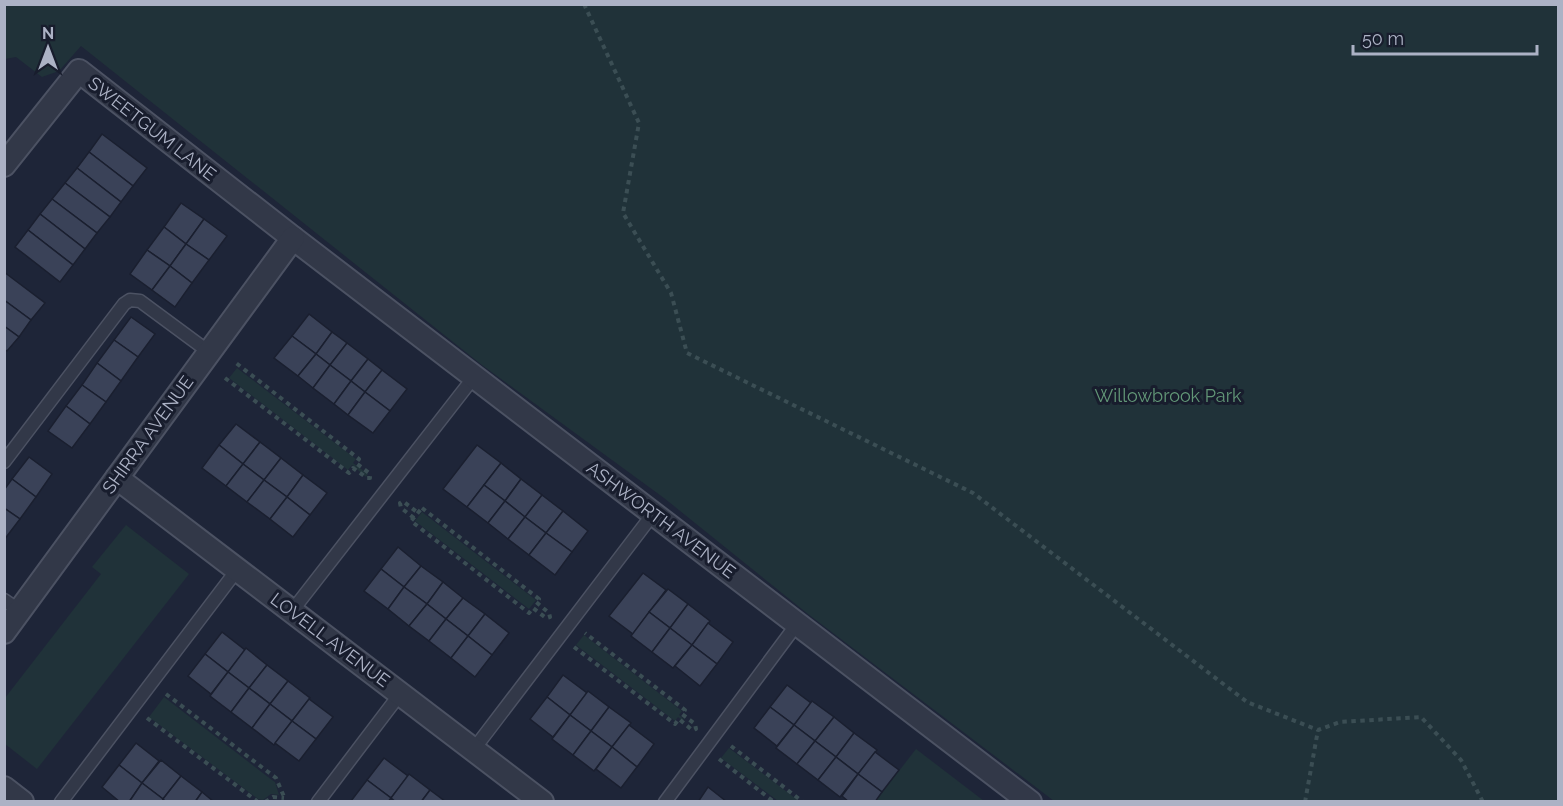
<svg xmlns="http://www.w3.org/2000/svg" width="1563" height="806" viewBox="0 0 1563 806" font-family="Raleway,sans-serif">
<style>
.green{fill:#203239}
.building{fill:#3a4258;stroke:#1a1f2f;stroke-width:1.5}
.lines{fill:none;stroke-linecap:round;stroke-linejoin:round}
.lane-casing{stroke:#4c5263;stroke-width:15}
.street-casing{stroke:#4c5263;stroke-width:26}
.path{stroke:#3b4e54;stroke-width:4;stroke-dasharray:4.5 4.5;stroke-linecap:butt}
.lane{stroke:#323848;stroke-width:12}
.street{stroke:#323848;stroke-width:22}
.labels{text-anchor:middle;stroke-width:6;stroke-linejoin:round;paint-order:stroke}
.street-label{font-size:18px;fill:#acb2c5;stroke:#181d2d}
.park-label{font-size:18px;fill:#629777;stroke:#181d2d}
</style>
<rect width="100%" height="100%" fill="#1e2538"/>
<g class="green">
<path d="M 5,4 L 1558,5 L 1558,801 L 1054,801 L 808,614 L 664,498 L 482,365 L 81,46 L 59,71 L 42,77 L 16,57 L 5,59 Z"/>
<path d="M 237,368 L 356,459 L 353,463 L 368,474 L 366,477 L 352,465 L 348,470 L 229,378 Z"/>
<path d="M 422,512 L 536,600 L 529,609 L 415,521 Z"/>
<path d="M 126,525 L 189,574 L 37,769 L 5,744 L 5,698 L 101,574 L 92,567 Z"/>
<path d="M 584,635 L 682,711 L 679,715 L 684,719 L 683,721 L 678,717 L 675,721 L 576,645 Z"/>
<path d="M 164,697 L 272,780 L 275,782 L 279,795 L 271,794 L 263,800 L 258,799 L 149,717 Z"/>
<path d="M 729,748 L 799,801 L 778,801 L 721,758 Z"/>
<path d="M 916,749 L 984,801 L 875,802 Z"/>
</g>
<g class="building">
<path d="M 102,134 L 147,168 L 133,186 L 89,152 Z"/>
<path d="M 89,152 L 133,186 L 121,202 L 77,168 Z"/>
<path d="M 77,168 L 121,202 L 110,217 L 65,183 Z"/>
<path d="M 65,183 L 110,217 L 97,233 L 52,199 Z"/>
<path d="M 52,199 L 97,233 L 85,249 L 40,214 Z"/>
<path d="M 181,203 L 204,219 L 186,244 L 164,227 Z"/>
<path d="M 40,214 L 85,249 L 73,265 L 28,230 Z"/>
<path d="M 204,219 L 227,236 L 209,260 L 186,244 Z"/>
<path d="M 164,227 L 186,244 L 170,266 L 147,250 Z"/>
<path d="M 28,230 L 73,265 L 60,282 L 15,247 Z"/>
<path d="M 186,244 L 209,260 L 192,283 L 170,266 Z"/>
<path d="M 147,250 L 170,266 L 152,290 L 130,274 Z"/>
<path d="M 170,266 L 192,283 L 175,307 L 152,290 Z"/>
<path d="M 4,272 L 45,303 L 31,320 L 4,300 Z"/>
<path d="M 4,300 L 31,320 L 19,337 L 4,326 Z"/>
<path d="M 309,314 L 332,332 L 316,354 L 292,336 Z"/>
<path d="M 131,317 L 155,334 L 138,357 L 114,340 Z"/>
<path d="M 4,326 L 19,337 L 7,351 L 4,349 Z"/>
<path d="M 332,332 L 347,343 L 330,365 L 316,354 Z"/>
<path d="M 292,336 L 316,354 L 298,376 L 274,358 Z"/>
<path d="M 114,340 L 138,357 L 121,381 L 97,363 Z"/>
<path d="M 347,343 L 368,359 L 351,381 L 330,365 Z"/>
<path d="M 316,354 L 330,365 L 313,388 L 298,376 Z"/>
<path d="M 368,359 L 382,370 L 365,392 L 351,381 Z"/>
<path d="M 97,363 L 121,381 L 106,402 L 82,385 Z"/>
<path d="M 330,365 L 351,381 L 334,404 L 313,388 Z"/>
<path d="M 382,370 L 407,389 L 390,411 L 365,392 Z"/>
<path d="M 351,381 L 365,392 L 348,415 L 334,404 Z"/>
<path d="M 82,385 L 106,402 L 90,424 L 66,406 Z"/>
<path d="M 365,392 L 390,411 L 373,433 L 348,415 Z"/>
<path d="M 66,406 L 90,424 L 72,448 L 48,431 Z"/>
<path d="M 236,424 L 260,442 L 243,464 L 219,445 Z"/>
<path d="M 260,442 L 281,458 L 264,480 L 243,464 Z"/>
<path d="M 219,445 L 243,464 L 226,486 L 202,468 Z"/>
<path d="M 477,445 L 501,463 L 467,507 L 443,489 Z"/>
<path d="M 29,457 L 52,474 L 36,497 L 12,479 Z"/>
<path d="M 281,458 L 303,475 L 287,497 L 264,480 Z"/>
<path d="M 501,463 L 521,479 L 505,501 L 484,485 Z"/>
<path d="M 243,464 L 264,480 L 247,502 L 226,486 Z"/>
<path d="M 303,475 L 327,493 L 310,515 L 287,497 Z"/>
<path d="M 12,479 L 36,497 L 20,519 L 4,508 L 4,490 Z"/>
<path d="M 521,479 L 542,495 L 525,517 L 505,501 Z"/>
<path d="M 264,480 L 287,497 L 270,519 L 247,502 Z"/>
<path d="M 484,485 L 505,501 L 488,523 L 467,507 Z"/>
<path d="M 542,495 L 563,511 L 546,533 L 525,517 Z"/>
<path d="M 287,497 L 310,515 L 293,537 L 270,519 Z"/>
<path d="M 505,501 L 525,517 L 508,539 L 488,523 Z"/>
<path d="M 4,508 L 20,519 L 4,540 Z"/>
<path d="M 563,511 L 588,531 L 572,552 L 546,533 Z"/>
<path d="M 525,517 L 546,533 L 529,555 L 508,539 Z"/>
<path d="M 546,533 L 572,552 L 555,575 L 529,555 Z"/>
<path d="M 398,547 L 421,566 L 404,587 L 381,569 Z"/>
<path d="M 421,566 L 443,582 L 427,604 L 404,587 Z"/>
<path d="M 381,569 L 404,587 L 388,609 L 364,591 Z"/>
<path d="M 643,573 L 666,590 L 633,634 L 609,616 Z"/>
<path d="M 443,582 L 463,598 L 446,619 L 427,604 Z"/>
<path d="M 404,587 L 427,604 L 409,626 L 388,609 Z"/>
<path d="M 668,589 L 688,604 L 670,628 L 649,612 Z"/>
<path d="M 463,598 L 485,614 L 468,636 L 446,619 Z"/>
<path d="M 427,604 L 446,619 L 429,641 L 409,626 Z"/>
<path d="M 688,604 L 710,621 L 692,645 L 670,628 Z"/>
<path d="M 649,612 L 670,628 L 652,652 L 631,636 Z"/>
<path d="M 485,614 L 509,633 L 492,655 L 468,636 Z"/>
<path d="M 446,619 L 468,636 L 451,658 L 429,641 Z"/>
<path d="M 708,623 L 733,642 L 717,664 L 692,645 Z"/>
<path d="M 670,628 L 692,645 L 673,668 L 652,652 Z"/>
<path d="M 222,632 L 245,650 L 228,672 L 205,654 Z"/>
<path d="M 468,636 L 492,655 L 475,677 L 451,658 Z"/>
<path d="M 692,645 L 717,664 L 700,686 L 675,666 Z"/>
<path d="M 246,648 L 267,665 L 249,688 L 228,672 Z"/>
<path d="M 205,654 L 228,672 L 211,694 L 188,676 Z"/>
<path d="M 267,665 L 288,681 L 270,704 L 249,688 Z"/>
<path d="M 228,672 L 249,688 L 231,712 L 210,696 Z"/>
<path d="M 563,675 L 587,693 L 570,715 L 547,697 Z"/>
<path d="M 288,681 L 310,698 L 292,721 L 270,704 Z"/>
<path d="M 787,685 L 811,703 L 794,725 L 770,707 Z"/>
<path d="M 249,688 L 270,704 L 252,728 L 231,712 Z"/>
<path d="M 588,691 L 609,707 L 591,731 L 570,715 Z"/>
<path d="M 547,697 L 570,715 L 553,737 L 530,719 Z"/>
<path d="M 309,699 L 333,717 L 316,739 L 292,721 Z"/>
<path d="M 812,701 L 834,717 L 815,741 L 794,725 Z"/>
<path d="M 270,704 L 292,721 L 274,745 L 252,728 Z"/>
<path d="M 609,707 L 631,723 L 612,747 L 591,731 Z"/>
<path d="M 770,707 L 794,725 L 777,746 L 754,728 Z"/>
<path d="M 570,715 L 591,731 L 573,755 L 552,739 Z"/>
<path d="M 834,717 L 854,733 L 836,757 L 815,741 Z"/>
<path d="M 292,721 L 316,739 L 299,761 L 275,743 Z"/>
<path d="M 629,725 L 654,744 L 637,767 L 612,747 Z"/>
<path d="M 794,725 L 815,741 L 797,764 L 776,748 Z"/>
<path d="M 591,731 L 612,747 L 594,771 L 573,755 Z"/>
<path d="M 854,733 L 877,750 L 858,774 L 836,757 Z"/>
<path d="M 815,741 L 836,757 L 818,780 L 797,764 Z"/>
<path d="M 136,743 L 159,761 L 142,783 L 119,765 Z"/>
<path d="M 612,747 L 637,767 L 621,788 L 596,769 Z"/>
<path d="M 875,752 L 899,770 L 882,792 L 858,774 Z"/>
<path d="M 836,757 L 858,774 L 840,797 L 818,780 Z"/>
<path d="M 384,758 L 408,776 L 391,798 L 367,780 Z"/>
<path d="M 161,760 L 181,776 L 163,799 L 142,783 Z"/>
<path d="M 119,765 L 142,783 L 129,802 L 120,802 L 102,787 Z"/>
<path d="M 409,774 L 430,790 L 421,802 L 396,802 L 391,798 Z"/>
<path d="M 858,774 L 882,792 L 875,802 L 849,802 L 842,796 Z"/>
<path d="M 181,776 L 202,792 L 195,802 L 166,802 L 163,799 Z"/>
<path d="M 367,780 L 391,798 L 388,802 L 351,801 Z"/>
<path d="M 142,783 L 163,799 L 162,802 L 129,802 Z"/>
<path d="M 708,787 L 727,802 L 698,802 Z"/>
<path d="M 430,790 L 446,802 L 421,802 Z"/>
<path d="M 202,792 L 214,802 L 195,802 Z"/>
</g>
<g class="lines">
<g class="lane-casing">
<g id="lane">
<path d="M 4,462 L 124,304 L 130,300 L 140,301 L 209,352"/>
<path d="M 4,600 L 20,611"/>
<path d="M 292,611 L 474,377"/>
<path d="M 474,749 L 653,514"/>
<path d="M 61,802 L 237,570"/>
<path d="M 318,802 L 400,694"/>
<path d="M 665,802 L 797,624"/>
</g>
</g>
<g class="street-casing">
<g id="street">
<path d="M 4,165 L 79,71 L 293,238 L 1030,802"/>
<path d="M 117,478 L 542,802"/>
<path d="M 4,632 L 293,238"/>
<path d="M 4,788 L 22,802"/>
</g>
</g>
<g class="path">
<path d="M 584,4 L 639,123 L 623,213 L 671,293 L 687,353 L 973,493 L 1247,702 L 1318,730 L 1340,722 L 1421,717 L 1461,760 L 1483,802"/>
<path d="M 225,378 L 349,473 L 353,468 L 367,478 L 370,478 L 369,473 L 356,463 L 359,459 L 236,363"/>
<path d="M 422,508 L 539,599 L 536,602 L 549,613 L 550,617 L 546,618 L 533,608 L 529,613 L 411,521 Z"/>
<path d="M 414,518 L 401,508 L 400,503 L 404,502 L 418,513"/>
<path d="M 574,647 L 675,724 L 679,719 L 692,730 L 696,729 L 695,724 L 682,714 L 685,710 L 585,633"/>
<path d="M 166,694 L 276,778 L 285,799"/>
<path d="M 147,718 L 258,802"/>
<path d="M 731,746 L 803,802"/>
<path d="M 719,759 L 774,802"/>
<path d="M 265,802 L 273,797 L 284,798"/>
<path d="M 1305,802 L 1318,730"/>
</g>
<use href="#lane" class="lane"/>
<use href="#street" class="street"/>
</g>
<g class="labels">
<g class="street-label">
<text transform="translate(152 129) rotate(38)" y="6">SWEETGUM LANE</text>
<text transform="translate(148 435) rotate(-54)" y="6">SHIRRA AVENUE</text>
<text transform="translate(661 520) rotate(37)" y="6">ASHWORTH AVENUE</text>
<text transform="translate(330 640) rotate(37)" y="6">LOVELL AVENUE</text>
</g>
<g class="park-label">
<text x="1168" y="402">Willowbrook Park</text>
</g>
</g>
<rect width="1563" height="806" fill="none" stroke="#acb2c5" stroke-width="12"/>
<g transform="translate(48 48)" stroke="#181d2d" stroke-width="4.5" paint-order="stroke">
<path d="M0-4.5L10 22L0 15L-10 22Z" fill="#acb2c5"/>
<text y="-9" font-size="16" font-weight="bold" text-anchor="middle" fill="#acb2c5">N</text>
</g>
<path d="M1353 45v9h184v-9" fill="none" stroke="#acb2c5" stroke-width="3"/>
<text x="1362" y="45" font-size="18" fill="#acb2c5" stroke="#181d2d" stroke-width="4.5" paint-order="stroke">50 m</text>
</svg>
